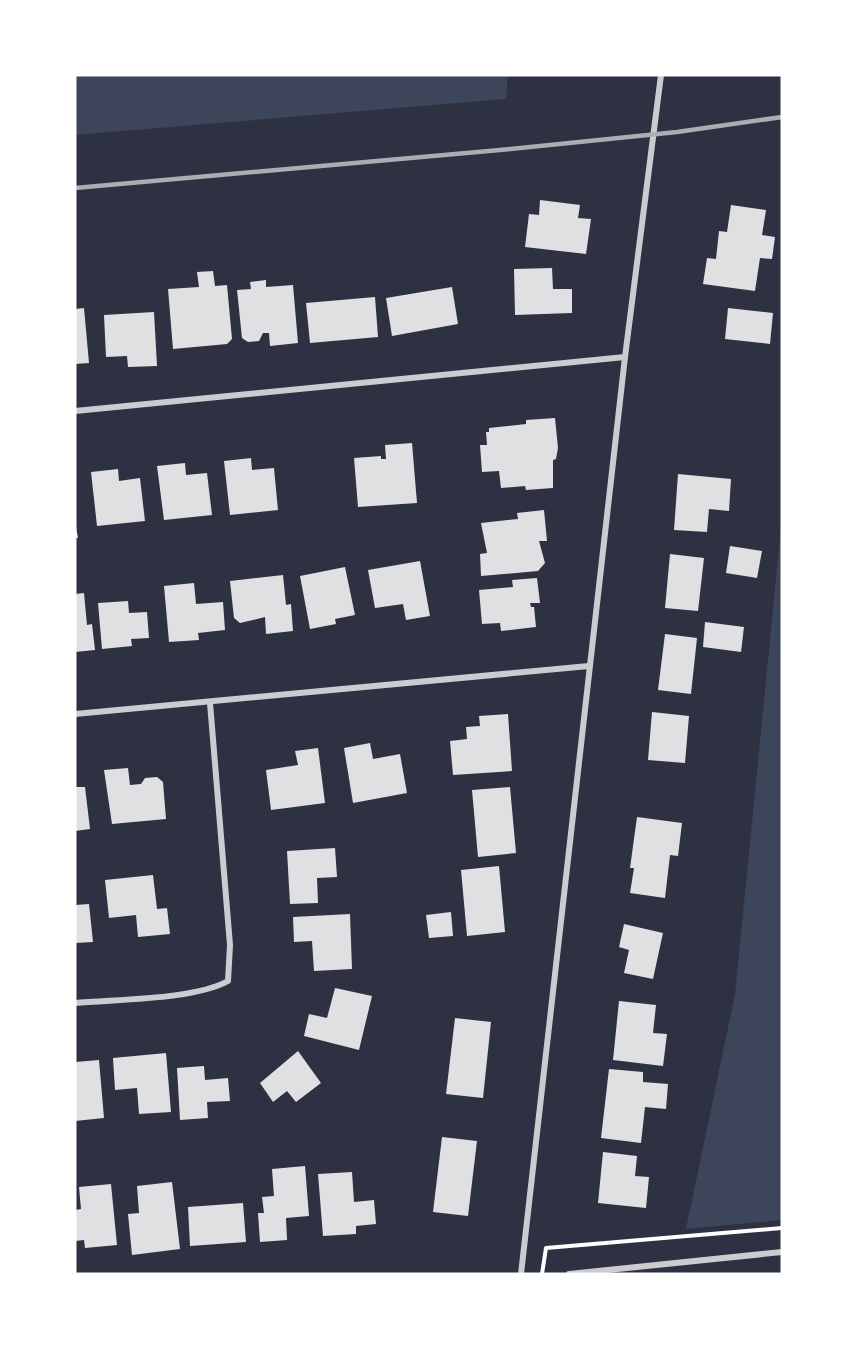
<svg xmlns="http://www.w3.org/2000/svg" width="857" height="1349" viewBox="0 0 857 1349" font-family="'Varela Round',sans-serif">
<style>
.green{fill:#3c4559}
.building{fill:#e0e0e3}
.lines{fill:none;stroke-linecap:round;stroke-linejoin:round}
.path{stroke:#fff;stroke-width:4}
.minor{stroke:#caccd0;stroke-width:6}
.rail{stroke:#abadb3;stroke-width:4.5}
</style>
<rect width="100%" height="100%" fill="#2d3142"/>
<g class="green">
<path d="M 75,75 L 508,75 L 506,99 L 75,135 Z"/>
<path d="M 782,518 L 782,1220 L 686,1229 L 735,994 Z"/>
</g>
<g class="building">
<path d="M 540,200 L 580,205 L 578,218 L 591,219 L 586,254 L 525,247 L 529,214 L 539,215 Z"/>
<path d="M 731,205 L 766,210 L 762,235 L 775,237 L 772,259 L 760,258 L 755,291 L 703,284 L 707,258 L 716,259 L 719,231 L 727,232 Z"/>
<path d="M 552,268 L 553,289 L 572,289 L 572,313 L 515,315 L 514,269 Z"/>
<path d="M 213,271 L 215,286 L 227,285 L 232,339 L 227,344 L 173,349 L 168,289 L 199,287 L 197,272 Z"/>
<path d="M 266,280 L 266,287 L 293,285 L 298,343 L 270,346 L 269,333 L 263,333 L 259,341 L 248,342 L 242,338 L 237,290 L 251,289 L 250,282 Z"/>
<path d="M 452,287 L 458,324 L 392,336 L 386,298 Z"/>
<path d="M 375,297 L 378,337 L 310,343 L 306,303 Z"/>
<path d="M 84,308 L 89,363 L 75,364 L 75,309 Z"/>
<path d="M 728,308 L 773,313 L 770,344 L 725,339 Z"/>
<path d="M 154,312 L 157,366 L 128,367 L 127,356 L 106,357 L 104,315 Z"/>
<path d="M 555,418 L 558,448 L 556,459 L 553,460 L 553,488 L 526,490 L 525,486 L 501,488 L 499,471 L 482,472 L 480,445 L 487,445 L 486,432 L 489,432 L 489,428 L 526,424 L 526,420 Z"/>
<path d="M 412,443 L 417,503 L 358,507 L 354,458 L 381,456 L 381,459 L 386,459 L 385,445 Z"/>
<path d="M 251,458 L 252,470 L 274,468 L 278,510 L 230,515 L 224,461 Z"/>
<path d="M 185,463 L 186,475 L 207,473 L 212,515 L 164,520 L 157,466 Z"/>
<path d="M 118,469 L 119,481 L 140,478 L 145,521 L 97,526 L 91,472 Z"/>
<path d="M 678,474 L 731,479 L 729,511 L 709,509 L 707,532 L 674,530 Z"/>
<path d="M 544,510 L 547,541 L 539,541 L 545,563 L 538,571 L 481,576 L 480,554 L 487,553 L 481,523 L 518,519 L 517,513 Z"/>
<path d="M 75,521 L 78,538 L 75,538 Z"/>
<path d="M 730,546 L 762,551 L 757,578 L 726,573 Z"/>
<path d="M 670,554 L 704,558 L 698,611 L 665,608 Z"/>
<path d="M 420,561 L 430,616 L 406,620 L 403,604 L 375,608 L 368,570 Z"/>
<path d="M 345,567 L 355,615 L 335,619 L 336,624 L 310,629 L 300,576 Z"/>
<path d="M 283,575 L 286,605 L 291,604 L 293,631 L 266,634 L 265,617 L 240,623 L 234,618 L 230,581 Z"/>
<path d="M 537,578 L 540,603 L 530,603 L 531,607 L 534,607 L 536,627 L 501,631 L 500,623 L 482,624 L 479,590 L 513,587 L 512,580 Z"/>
<path d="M 194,583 L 196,604 L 223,602 L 225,630 L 198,633 L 199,640 L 169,642 L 164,586 Z"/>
<path d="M 84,593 L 87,625 L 92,624 L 95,650 L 75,652 L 75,594 Z"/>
<path d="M 128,601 L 129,613 L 147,612 L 149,638 L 131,639 L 132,646 L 102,649 L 98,603 Z"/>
<path d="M 705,622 L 744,627 L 741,652 L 703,647 Z"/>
<path d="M 665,634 L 697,638 L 691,694 L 658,690 Z"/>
<path d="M 652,712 L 689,716 L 685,763 L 648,760 Z"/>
<path d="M 508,714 L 512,771 L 453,775 L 450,741 L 467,739 L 466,727 L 480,726 L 479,716 Z"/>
<path d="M 370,743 L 373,759 L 400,754 L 407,793 L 353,803 L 344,748 Z"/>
<path d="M 318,748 L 325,803 L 271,810 L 266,770 L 298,765 L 295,751 Z"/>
<path d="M 128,768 L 130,785 L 141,784 L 145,778 L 157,777 L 163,782 L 166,819 L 112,824 L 104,770 Z"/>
<path d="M 75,787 L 85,787 L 90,829 L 75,831 Z"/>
<path d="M 510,787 L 516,853 L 478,857 L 472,790 Z"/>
<path d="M 637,817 L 682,823 L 678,856 L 670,855 L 665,898 L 630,893 L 634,868 L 630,868 Z"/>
<path d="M 335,848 L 337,877 L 317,878 L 318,903 L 290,904 L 287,851 Z"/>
<path d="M 499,866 L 505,932 L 467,936 L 461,870 Z"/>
<path d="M 153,875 L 157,909 L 167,908 L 170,934 L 138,937 L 136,915 L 109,918 L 105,880 Z"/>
<path d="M 89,904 L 93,942 L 75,943 L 75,905 Z"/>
<path d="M 451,912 L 453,936 L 429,938 L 426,915 Z"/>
<path d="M 350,914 L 352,969 L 314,971 L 312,941 L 294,942 L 293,917 Z"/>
<path d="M 624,924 L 663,933 L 653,979 L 624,973 L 629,950 L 619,947 Z"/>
<path d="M 335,988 L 372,996 L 359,1050 L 304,1036 L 309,1014 L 327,1018 Z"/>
<path d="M 619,1001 L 656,1005 L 653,1033 L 667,1034 L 663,1066 L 613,1060 Z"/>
<path d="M 455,1018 L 491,1022 L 483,1098 L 446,1094 Z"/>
<path d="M 298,1051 L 321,1083 L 296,1102 L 287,1091 L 273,1102 L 260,1083 Z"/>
<path d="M 166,1053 L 171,1112 L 139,1114 L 137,1088 L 115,1090 L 113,1058 Z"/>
<path d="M 99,1060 L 104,1118 L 75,1121 L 75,1062 Z"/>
<path d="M 204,1066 L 205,1080 L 228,1078 L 230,1101 L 207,1102 L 208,1118 L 180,1120 L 177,1068 Z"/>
<path d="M 609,1069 L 643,1072 L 643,1082 L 668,1084 L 666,1109 L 645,1107 L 641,1143 L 601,1138 Z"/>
<path d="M 442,1137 L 477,1141 L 468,1216 L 433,1212 Z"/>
<path d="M 603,1152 L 637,1156 L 635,1176 L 649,1177 L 646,1208 L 598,1203 Z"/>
<path d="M 305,1166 L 309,1216 L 286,1218 L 287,1240 L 260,1242 L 258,1213 L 264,1213 L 262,1197 L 274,1196 L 272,1169 Z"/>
<path d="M 352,1172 L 354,1202 L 374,1200 L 376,1224 L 356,1226 L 356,1234 L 323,1236 L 318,1174 Z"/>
<path d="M 172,1182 L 180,1249 L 132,1255 L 128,1214 L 139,1213 L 137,1186 Z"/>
<path d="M 111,1184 L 117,1245 L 85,1248 L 84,1240 L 75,1241 L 75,1210 L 81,1209 L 79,1187 Z"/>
<path d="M 243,1203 L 246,1242 L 190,1246 L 188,1207 Z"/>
</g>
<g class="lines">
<path class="path" d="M 542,1274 L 546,1248 L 782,1228"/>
<g class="minor">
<path d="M 75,411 L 625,357"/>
<path d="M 75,714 L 589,666"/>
<path d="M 75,1003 C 116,999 194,1000 228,981 L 230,945 L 210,703"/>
<path d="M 521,1274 L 625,357 L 661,75"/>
<path d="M 569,1274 L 782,1252"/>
</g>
<path class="rail" d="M 75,188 L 500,150 L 677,132 L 782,117"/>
</g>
<rect width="857" height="1349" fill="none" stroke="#ffffff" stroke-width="153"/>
</svg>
